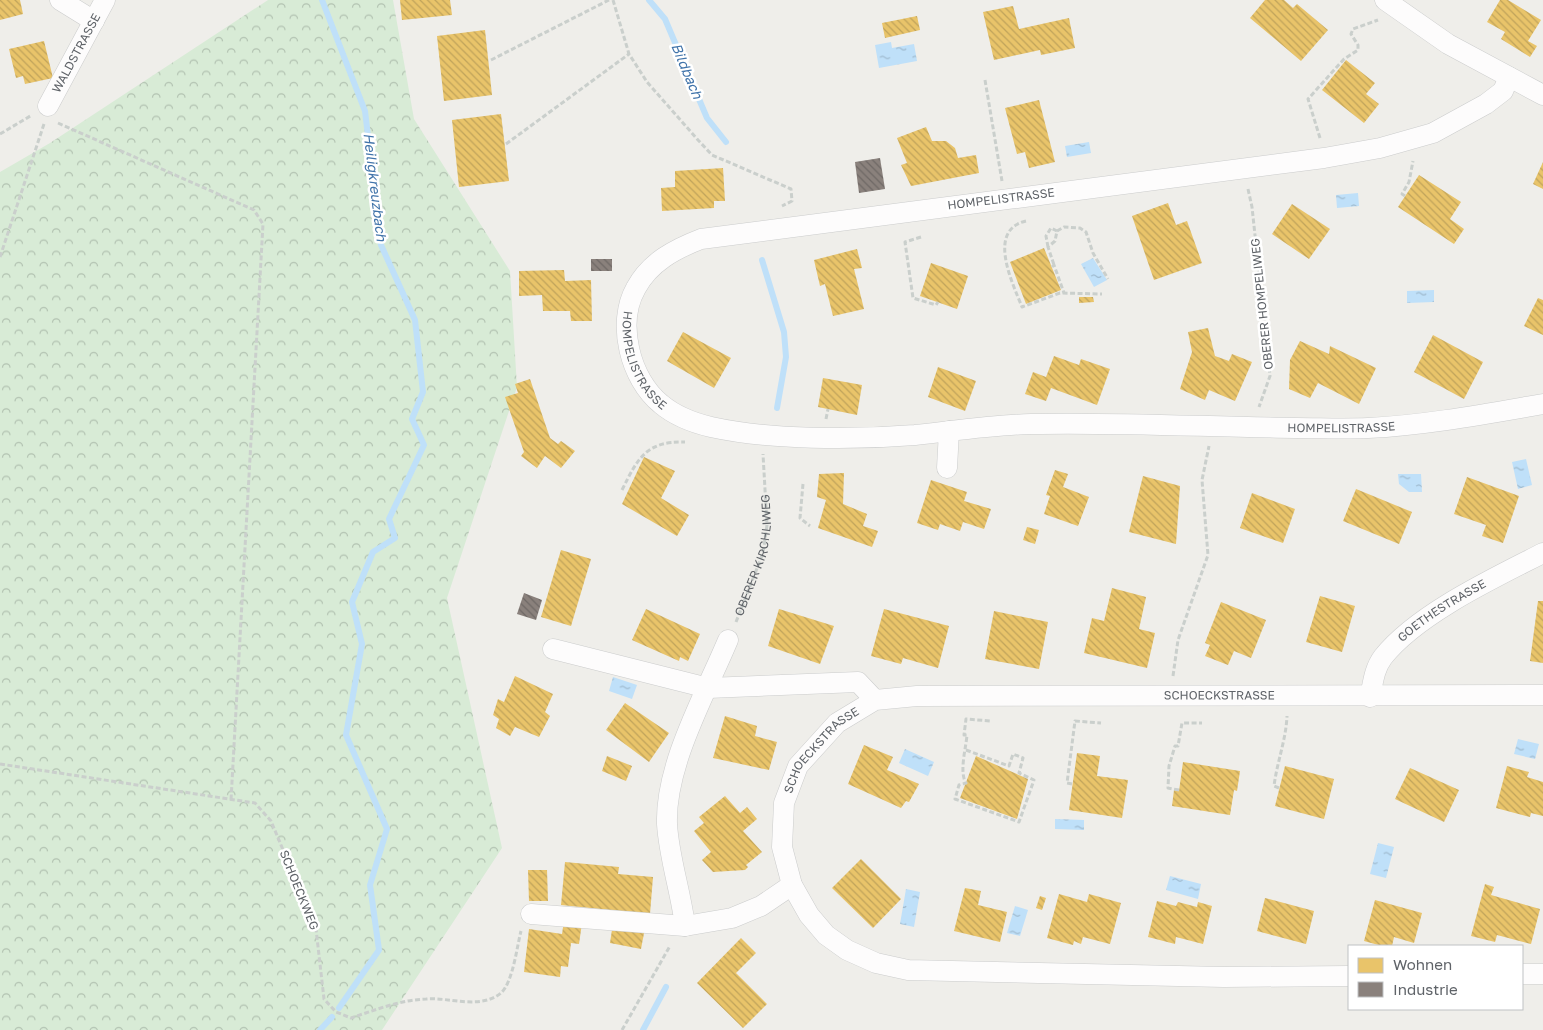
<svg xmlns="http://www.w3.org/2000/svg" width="1543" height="1030" viewBox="0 0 1543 1030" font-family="'Golos Text',sans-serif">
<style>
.forest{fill:url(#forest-crowns)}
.water{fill:url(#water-ripples)}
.homes{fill:url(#homes-back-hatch)}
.industry{fill:url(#industry-back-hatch)}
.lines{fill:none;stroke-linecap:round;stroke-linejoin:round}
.stream{stroke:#bfe0f9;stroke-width:6}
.minor-casing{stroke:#cbcccc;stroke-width:21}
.path{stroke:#cacfcc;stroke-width:3;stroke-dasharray:5 2.5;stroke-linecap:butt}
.minor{stroke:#fdfcfc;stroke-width:20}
.labels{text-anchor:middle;stroke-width:5;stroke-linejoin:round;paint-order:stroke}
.street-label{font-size:12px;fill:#5f6368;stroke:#fff}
.water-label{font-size:14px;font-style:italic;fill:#4174aa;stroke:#fff}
</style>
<defs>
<pattern id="forest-crowns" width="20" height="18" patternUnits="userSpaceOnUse" patternTransform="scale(1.25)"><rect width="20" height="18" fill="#d8ebd6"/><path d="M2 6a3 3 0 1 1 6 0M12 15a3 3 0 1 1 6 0" fill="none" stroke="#b2c2b1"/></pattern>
<pattern id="water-ripples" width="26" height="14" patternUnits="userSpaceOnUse" patternTransform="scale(1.25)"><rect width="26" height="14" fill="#bfe0f9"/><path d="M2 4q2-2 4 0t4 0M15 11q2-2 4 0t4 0" fill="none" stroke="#9eb9cd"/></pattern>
<pattern id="homes-back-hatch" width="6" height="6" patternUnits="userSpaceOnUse" patternTransform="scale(1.25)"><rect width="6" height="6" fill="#e9c46a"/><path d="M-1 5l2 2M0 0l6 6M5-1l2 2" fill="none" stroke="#c0a35b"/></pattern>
<pattern id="industry-back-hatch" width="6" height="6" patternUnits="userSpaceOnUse" patternTransform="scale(1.25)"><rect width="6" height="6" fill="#8a817c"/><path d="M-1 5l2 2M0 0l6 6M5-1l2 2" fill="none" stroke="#6e6865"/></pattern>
</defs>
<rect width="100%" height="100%" fill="#efeeea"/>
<path class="forest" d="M 268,0 L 393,0 L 414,119 L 510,271 L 517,387 L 447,598 L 502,848 L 382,1030 L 0,1030 L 0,172 L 50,143 Z"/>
<g class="water">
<path d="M 891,42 L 892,48 L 914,44 L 917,61 L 879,68 L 875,45 Z"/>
<path d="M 1089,142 L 1091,153 L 1067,157 L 1065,146 Z"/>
<path d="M 1358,193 L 1359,206 L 1337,208 L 1336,195 Z"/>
<path d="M 1093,258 L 1107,280 L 1094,287 L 1081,264 Z"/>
<path d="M 1434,290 L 1434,302 L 1407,303 L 1407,291 Z"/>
<path d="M 1526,459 L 1532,485 L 1518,489 L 1512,462 Z"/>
<path d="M 1398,474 L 1421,474 L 1422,492 L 1409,492 L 1399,484 Z"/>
<path d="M 613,677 L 637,685 L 632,699 L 609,691 Z"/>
<path d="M 1518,739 L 1539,744 L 1535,759 L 1514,754 Z"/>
<path d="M 905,749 L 934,762 L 928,776 L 899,763 Z"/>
<path d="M 1055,819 L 1084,820 L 1084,830 L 1055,829 Z"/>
<path d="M 1378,843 L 1394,847 L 1386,878 L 1370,874 Z"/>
<path d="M 1170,876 L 1201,884 L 1198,899 L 1166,890 Z"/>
<path d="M 906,889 L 920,892 L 914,927 L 900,924 Z"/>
<path d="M 1015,906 L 1028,910 L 1020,936 L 1007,933 Z"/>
</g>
<g class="homes">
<path d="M 0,0 L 20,0 L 23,14 L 0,20 Z"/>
<path d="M 400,0 L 450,0 L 452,15 L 402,20 Z"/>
<path d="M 1265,0 L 1284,0 L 1293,8 L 1297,4 L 1328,30 L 1301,61 L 1250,18 Z"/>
<path d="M 1500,0 L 1508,0 L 1541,20 L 1528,41 L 1537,46 L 1530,57 L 1501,39 L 1505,32 L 1487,22 Z"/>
<path d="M 1013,6 L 1019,29 L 1069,18 L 1075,48 L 1041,55 L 1040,50 L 994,60 L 983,12 Z"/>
<path d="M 917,16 L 920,30 L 885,38 L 882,23 Z"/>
<path d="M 485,30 L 492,95 L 444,101 L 437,36 Z"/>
<path d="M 44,41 L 53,78 L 25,84 L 23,76 L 16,78 L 9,49 Z"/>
<path d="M 1346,60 L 1375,83 L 1366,94 L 1379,104 L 1364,123 L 1322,90 Z"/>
<path d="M 1039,100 L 1055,162 L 1029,168 L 1025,152 L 1017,154 L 1005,108 Z"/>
<path d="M 501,114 L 509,181 L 459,187 L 452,120 Z"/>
<path d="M 926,127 L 932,141 L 946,141 L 955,148 L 958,158 L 976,155 L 979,173 L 911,186 L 901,165 L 907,163 L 897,138 Z"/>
<path d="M 1543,162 L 1543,189 L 1533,184 Z"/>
<path d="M 723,168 L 725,201 L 714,201 L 714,208 L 662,211 L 661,188 L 675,187 L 675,171 Z"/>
<path d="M 1419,175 L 1461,202 L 1450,219 L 1464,229 L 1454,244 L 1398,207 Z"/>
<path d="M 1168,203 L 1176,225 L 1187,221 L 1202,263 L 1154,280 L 1132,216 Z"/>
<path d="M 1292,204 L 1330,229 L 1309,259 L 1272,234 Z"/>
<path d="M 1044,248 L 1061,290 L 1026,304 L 1010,262 Z"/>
<path d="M 857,249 L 862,268 L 854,269 L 864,309 L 833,316 L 825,284 L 820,286 L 814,260 Z"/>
<path d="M 931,263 L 968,276 L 957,309 L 920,296 Z"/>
<path d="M 564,270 L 565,281 L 591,280 L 592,321 L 571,321 L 570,311 L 543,311 L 542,295 L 519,296 L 519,271 Z"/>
<path d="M 1079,297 L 1093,297 L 1094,302 L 1079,303 Z"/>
<path d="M 1538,298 L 1543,300 L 1543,335 L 1524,326 Z"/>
<path d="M 1208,328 L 1215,356 L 1229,361 L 1232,354 L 1252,362 L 1235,401 L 1209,390 L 1205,400 L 1180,389 L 1192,352 L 1188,332 Z"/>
<path d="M 683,332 L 731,358 L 714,388 L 667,361 Z"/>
<path d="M 1433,335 L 1483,362 L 1464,399 L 1414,372 Z"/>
<path d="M 1300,341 L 1329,354 L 1330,346 L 1376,368 L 1359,404 L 1318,383 L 1310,398 L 1289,389 L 1290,360 Z"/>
<path d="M 1054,356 L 1079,365 L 1081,359 L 1110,369 L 1097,405 L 1051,388 L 1046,401 L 1025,394 L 1033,372 L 1046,377 Z"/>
<path d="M 938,367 L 976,381 L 965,411 L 928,397 Z"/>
<path d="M 823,378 L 862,385 L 857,415 L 818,407 Z"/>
<path d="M 530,379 L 550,438 L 558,444 L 561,441 L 575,451 L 561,468 L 545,456 L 537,468 L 521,456 L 524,452 L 505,397 L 518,393 L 515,384 Z"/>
<path d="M 644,457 L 675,471 L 661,498 L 689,515 L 677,536 L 622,504 Z"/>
<path d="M 1055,470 L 1068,474 L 1063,487 L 1089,497 L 1078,526 L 1044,514 L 1050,496 L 1046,495 Z"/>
<path d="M 844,473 L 843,504 L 867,514 L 863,526 L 878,531 L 872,547 L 818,528 L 826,500 L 817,497 L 819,474 Z"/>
<path d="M 1143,476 L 1180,486 L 1176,544 L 1129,532 Z"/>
<path d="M 1467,477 L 1519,496 L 1503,543 L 1482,536 L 1486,525 L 1454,514 Z"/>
<path d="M 931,480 L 967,492 L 964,501 L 991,509 L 984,529 L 963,522 L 960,531 L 940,524 L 938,530 L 917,523 Z"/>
<path d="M 1356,489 L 1412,512 L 1399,544 L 1343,521 Z"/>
<path d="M 1252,493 L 1295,509 L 1283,543 L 1240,528 Z"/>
<path d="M 1027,527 L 1039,530 L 1035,544 L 1023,540 Z"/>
<path d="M 561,550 L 591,559 L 571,626 L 541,617 Z"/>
<path d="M 1112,588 L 1146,597 L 1139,629 L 1155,633 L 1147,668 L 1084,653 L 1092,618 L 1104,621 Z"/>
<path d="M 1320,596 L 1355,606 L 1342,652 L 1306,642 Z"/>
<path d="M 1538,601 L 1543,601 L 1543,663 L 1530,661 Z"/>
<path d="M 1221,602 L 1266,620 L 1251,658 L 1234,651 L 1228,665 L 1205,656 L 1210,645 L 1205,643 Z"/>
<path d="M 646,609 L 700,634 L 688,661 L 680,657 L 679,661 L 632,640 Z"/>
<path d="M 779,609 L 834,626 L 820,664 L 768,646 Z"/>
<path d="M 884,609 L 949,626 L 938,668 L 903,658 L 901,664 L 871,656 Z"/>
<path d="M 994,611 L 1048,622 L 1039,669 L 985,659 Z"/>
<path d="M 515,676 L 553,694 L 545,712 L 550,716 L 539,737 L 515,727 L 510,736 L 496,728 L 499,719 L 493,715 L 498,699 L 504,702 Z"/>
<path d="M 625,703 L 669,733 L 649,762 L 606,730 Z"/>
<path d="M 725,716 L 757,726 L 755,736 L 777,742 L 769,770 L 713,758 Z"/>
<path d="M 864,745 L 893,757 L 887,770 L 919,784 L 909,802 L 906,801 L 901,808 L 848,784 Z"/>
<path d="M 1077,753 L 1100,756 L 1097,776 L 1128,780 L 1122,818 L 1069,810 Z"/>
<path d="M 607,756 L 632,766 L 626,781 L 602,771 Z"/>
<path d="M 976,756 L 1028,779 L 1017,819 L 960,798 Z"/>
<path d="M 1183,762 L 1240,771 L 1237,791 L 1234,790 L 1230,815 L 1172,806 L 1174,790 L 1179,791 Z"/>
<path d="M 1285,766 L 1334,779 L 1324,819 L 1275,806 Z"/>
<path d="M 1507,766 L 1529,772 L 1527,777 L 1543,782 L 1543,816 L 1531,813 L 1530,817 L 1496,808 Z"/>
<path d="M 1410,768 L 1459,790 L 1444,822 L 1395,799 Z"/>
<path d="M 725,796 L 740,813 L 747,807 L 757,819 L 743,831 L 762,852 L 746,865 L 748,867 L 745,870 L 713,872 L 702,860 L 711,852 L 694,831 L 704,823 L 699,817 Z"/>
<path d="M 861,859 L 901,899 L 873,928 L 832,888 Z"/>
<path d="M 565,862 L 619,867 L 618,874 L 653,877 L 650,914 L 561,905 Z"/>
<path d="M 528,870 L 547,870 L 548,901 L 529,901 Z"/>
<path d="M 1485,884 L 1494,887 L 1491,895 L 1540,909 L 1531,944 L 1497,935 L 1495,942 L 1471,936 Z"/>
<path d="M 965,888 L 981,891 L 978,905 L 1007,912 L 1000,942 L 954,931 Z"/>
<path d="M 1059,894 L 1087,902 L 1089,894 L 1121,903 L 1110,944 L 1083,937 L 1081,944 L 1074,941 L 1073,945 L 1047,938 Z"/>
<path d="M 1040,896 L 1046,898 L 1042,910 L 1036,908 Z"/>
<path d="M 1265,898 L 1314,911 L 1306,944 L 1257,931 Z"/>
<path d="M 1375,900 L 1422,913 L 1414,943 L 1394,937 L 1392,946 L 1382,946 L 1364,941 Z"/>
<path d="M 1157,901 L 1176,906 L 1178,902 L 1197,907 L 1198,902 L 1212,906 L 1203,944 L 1176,937 L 1175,944 L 1148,937 Z"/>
<path d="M 564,921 L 582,923 L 579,944 L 571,943 L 568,967 L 561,966 L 560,977 L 524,972 L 529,929 L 562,934 Z"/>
<path d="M 613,923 L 645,928 L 641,949 L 610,943 Z"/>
<path d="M 741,938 L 756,953 L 736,973 L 767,1004 L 743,1028 L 697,983 Z"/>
</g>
<g class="industry">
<path d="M 880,158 L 885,189 L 859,193 L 855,162 Z"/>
<rect x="591" y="259" width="21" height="12"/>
<path d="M 524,593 L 542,600 L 536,620 L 517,614 Z"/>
</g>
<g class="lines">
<g class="stream">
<path d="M 322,0 L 365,111 L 381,245 L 415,320 L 423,392 L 412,419 L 424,445 L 389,519 L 395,538 L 373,552 L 352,602 L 362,644 L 346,735 L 387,829 L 370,885 L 379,950 L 339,1008"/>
<path d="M 649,0 L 665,19 L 707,118 L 726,142"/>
<path d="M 762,260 L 784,332 L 786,357 L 777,408"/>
<path d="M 320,1030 L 332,1017"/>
<path d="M 643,1030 L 666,987"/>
</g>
<g class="minor-casing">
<g id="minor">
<path d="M 60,0 L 94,21"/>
<path d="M 1385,0 L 1448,44 L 1543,95"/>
<path id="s2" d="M 1509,77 L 1503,91 L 1486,104 L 1433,133 L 1380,148 L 1324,158 L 701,239 C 675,249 650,262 636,288 C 616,323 630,379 661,404 C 674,415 694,423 711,427 C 770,440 854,440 915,435 C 953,431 992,425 1031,424 C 1119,422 1207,427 1296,428 C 1320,428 1344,429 1368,428 C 1427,425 1485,414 1543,404"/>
<path id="s3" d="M 48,106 L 105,0"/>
<path d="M 947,468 L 949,431"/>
<path d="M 553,649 L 708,688 L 858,682 L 875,700"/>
<path id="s4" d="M 1370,697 C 1373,683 1374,669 1383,657 C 1417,614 1494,578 1543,553"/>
<path d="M 531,914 L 685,926 L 732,918 L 761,906 L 792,885"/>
<path d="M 685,926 C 681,892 669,858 667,824 C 665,765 705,695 728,640"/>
<path d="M 1522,974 L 1543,974"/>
<path id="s5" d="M 1349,976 L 1224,977 L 908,970 L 876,963 L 847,950 L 826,935 L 809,915 L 792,885 L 782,847 L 784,803 L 798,766 L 837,723 L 875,700 L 917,696 L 1543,695"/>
</g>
</g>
<g class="path">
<path d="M 613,0 L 629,54 L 647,82 L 698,140 L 712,155 L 791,189 L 792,201 L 782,206"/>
<path d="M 491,60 L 609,0"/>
<path d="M 985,80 L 1002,181"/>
<path d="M 58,123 L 254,210 L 263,224 L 231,800"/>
<path d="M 0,134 L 32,115"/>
<path d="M 1320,138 L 1308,99 L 1344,59 L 1358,50 L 1358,45 L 1351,34 L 1353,29 L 1378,20"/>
<path d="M 506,144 L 629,54"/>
<path d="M 1248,189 L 1252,207 L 1270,376 L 1259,407"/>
<path d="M 1405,196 L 1402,194 L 1409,182 L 1413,161"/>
<path d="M 1026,221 C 986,230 1013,284 1022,307 L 1060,293 L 1102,294"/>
<path d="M 1057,231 L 1064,227 L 1080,228 L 1086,232 L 1093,253 L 1108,279"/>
<path d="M 921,237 L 905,242 L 913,298 L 936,305 L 938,302"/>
<path d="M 1048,247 L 1046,236 L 1051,228 L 1057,231 L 1055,241 L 1048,247 L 1054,265"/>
<path d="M 0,257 L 44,124"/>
<path d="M 1052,267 L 1054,265 L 1064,293"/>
<path d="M 826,419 L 828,409"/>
<path d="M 803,484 L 800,518 L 810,526"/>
<path d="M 622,490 C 638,458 646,441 685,442"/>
<path id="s1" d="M 736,622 L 763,553 L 767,525 L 763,454"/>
<path d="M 1173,676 L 1178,640 L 1208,555 L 1202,480 L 1209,446"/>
<path d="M 966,750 L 1009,766 L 1013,754 L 1023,758 L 1019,773 L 1034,780 L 1019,822 L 955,799 L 959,785 L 966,783 C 959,772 966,748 967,735 L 964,735 L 966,719 L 991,721"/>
<path d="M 0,764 L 255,803 L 271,821 L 316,929 L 324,999 L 336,1012 L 351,1018 C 375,1010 400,1000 426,999 C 450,997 480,1010 501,993 C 513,982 517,946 521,931"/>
<path d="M 1072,784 L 1067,783 L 1075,721 L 1101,723"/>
<path d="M 1279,788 L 1274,786 C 1277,762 1286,740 1287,716"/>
<path d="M 1179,790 L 1168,788 L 1169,766 L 1175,746 L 1178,746 L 1182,723 L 1202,723"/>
<path d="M 622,1030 L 670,946"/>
</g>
<use href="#minor" class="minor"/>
</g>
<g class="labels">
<g class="street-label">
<text dy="4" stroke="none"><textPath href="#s3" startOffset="60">WALDSTRASSE</textPath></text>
<text transform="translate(1001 199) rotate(-7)" y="4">HOMPELISTRASSE</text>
<text transform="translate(1262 304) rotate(-96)" y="4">OBERER HOMPELIWEG</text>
<text dy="4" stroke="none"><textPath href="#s2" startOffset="999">HOMPELISTRASSE</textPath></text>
<text dy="4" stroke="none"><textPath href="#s2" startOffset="1735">HOMPELISTRASSE</textPath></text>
<text dy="4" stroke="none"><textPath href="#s1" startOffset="70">OBERER KIRCHLIWEG</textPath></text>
<text dy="4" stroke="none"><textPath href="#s4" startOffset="118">GOETHESTRASSE</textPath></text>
<text dy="4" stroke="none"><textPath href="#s5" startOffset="1162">SCHOECKSTRASSE</textPath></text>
<text dy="4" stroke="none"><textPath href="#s5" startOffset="742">SCHOECKSTRASSE</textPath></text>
<text transform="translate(299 890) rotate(68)" y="4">SCHOECKWEG</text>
</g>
<g class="water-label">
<text transform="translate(687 71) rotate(67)" y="5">Bildbach</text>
<text transform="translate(375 187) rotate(83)" y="5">Heiligkreuzbach</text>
</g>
</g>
<rect x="1348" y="945" width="175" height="65" fill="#ffffff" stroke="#bfc1c3"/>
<rect x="1358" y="958" width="25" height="15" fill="#e9c46a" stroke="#bfc1c3"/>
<text x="1393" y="970" font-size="15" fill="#5f6368">Wohnen</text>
<rect x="1358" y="982" width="25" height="15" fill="#8a817c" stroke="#bfc1c3"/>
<text x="1393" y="995" font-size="15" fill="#5f6368">Industrie</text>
</svg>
